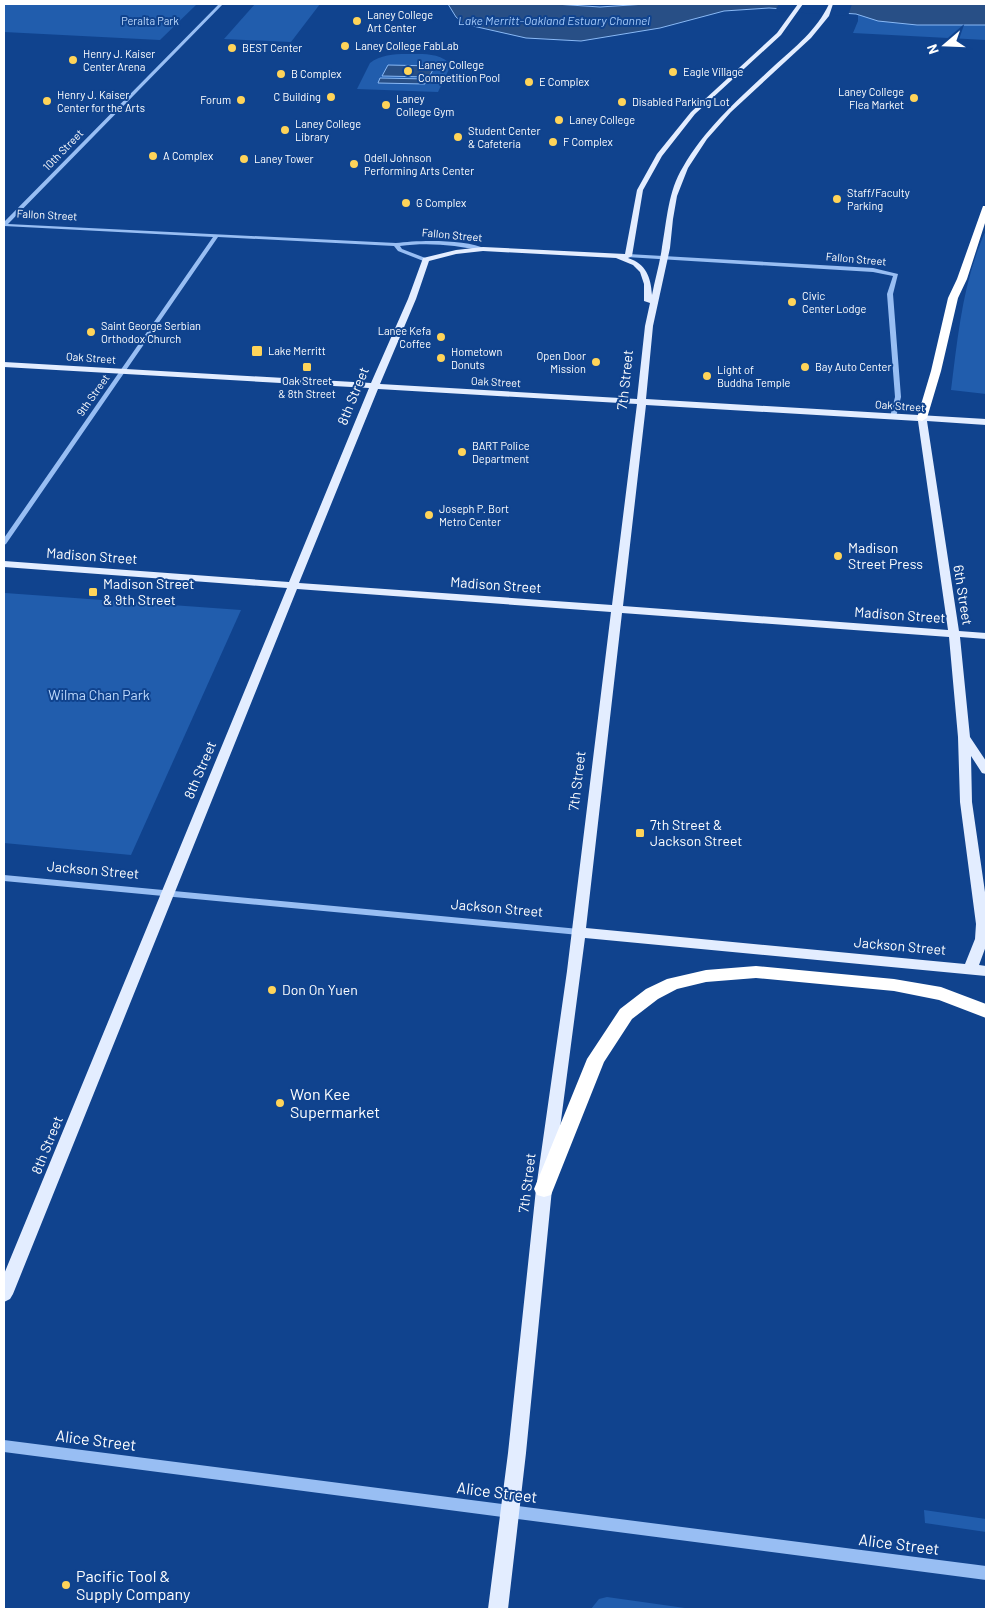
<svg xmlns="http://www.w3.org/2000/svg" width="990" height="1613" viewBox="0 0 990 1613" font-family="Barlow,sans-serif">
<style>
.green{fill:#215dad}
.water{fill:#284f86;stroke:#89b9f6}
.pier{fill:#10438e}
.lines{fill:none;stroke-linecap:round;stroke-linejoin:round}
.minor{fill:#98bef3;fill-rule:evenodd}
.major{fill:#e3edff;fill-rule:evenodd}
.highway{fill:#fff;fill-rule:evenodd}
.poi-dot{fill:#ffd459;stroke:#10438e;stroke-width:2}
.labels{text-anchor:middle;stroke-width:4;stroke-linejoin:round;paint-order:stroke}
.far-poi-label{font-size:11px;fill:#fff;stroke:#10438e;text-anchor:start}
.far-park-label{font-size:11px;fill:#bfdafd;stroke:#10438e}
.far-street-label{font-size:11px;fill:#fff;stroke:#10438e}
.far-water-label{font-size:12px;font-style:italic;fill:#a3c9fa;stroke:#10438e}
.street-label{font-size:14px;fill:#fff;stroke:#10438e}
.poi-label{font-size:14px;fill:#fff;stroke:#10438e;text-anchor:start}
.park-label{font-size:14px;fill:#bfdafd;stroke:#10438e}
.near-poi-label{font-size:16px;fill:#fff;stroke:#10438e;text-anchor:start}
.near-street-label{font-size:16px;fill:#fff;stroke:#10438e}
</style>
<rect width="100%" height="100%" fill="#10438e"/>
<g class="green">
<path d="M 4,4 L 197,4 L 160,40 L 4,32 Z"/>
<path d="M 255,4 L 320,4 L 291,42 L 224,39 Z"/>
<path d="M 858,4 L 986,4 L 986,40 L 853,33 L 858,21 Z"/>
<path d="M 406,54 C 421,54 441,52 451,65 L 438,92 L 357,89 L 370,63 C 380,55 394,54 406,54 Z"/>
<path d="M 986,230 L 986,394 L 951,390 C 958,335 963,280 986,230 Z"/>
<path d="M 5,593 L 241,610 L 131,855 L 4,843 Z"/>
<path d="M 924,1510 L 986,1519 L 986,1532 L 925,1523 Z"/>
<path d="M 607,1597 L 692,1609 L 591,1609 L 599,1599 Z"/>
</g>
<g class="water">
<path d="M 448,4 L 555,4 L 600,7 L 646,4 L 986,4 L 986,25 L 917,25 L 878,21 L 856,14 L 769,8 L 724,11 L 660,28 L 581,41 L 526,38 L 464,24 L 456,17 Z"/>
<path d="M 388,65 L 435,66 L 429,77 L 382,76 Z"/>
<path d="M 380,78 L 427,79 L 425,84 L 378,83 Z"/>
</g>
<path class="pier" d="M 779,4 L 852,4 L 848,16 L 775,11 Z"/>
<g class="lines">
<g class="minor">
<path d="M 219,4 L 223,4 L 8,224 L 396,243 C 418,240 466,239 486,249 L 483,251 C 455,245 428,242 400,246 L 402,249 L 428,259 L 429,260 L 426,262 L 398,251 L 394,246 L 218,237 L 6,544 L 4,545 L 4,538 L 213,237 L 4,226 L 4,222 Z"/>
<path d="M 628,254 L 873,268 L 898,274 L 893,294 L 901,397 L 896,417 L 893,419 L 890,417 L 895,397 L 887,294 L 893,276 L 873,272 L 626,257 L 625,256 Z"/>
<path d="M 4,875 L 579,929 L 582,930 L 584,932 L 582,934 L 579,935 L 4,881 Z"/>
<path d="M 4,1440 L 986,1566 L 986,1580 L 4,1452 Z"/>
</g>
<path class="major" d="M 798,4 L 803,4 L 781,35 L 695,114 L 662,156 L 643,190 L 632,256 L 628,258 C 646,264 651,277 652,295 C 655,279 660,263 662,247 C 667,220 668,191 683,167 C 706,127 741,97 774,66 C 795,47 817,30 829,4 L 833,4 L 829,16 L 811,38 L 731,112 L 707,139 L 688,168 L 677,196 L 673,219 L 670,248 L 653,326 L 646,399 L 986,419 L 986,425 L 927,421 L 959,631 L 986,633 L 986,639 L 960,637 L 970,737 L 986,761 L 986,774 L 982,773 L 971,756 L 972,802 L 986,899 L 986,946 L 979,965 L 986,966 L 986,976 L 585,938 L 552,1189 L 526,1453 L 508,1609 L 488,1609 L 508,1453 L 536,1189 L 567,971 L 611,612 L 297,589 L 13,1294 L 10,1299 L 4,1302 L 4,1274 L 287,588 L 4,567 L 4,561 L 289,582 L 369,388 L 4,367 L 4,362 L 371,383 L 408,299 L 423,258 L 456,250 L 483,247 L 625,254 L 637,190 L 657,154 L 691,112 L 777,33 ZM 483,251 L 616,258 L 633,265 L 640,272 L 644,284 L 644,301 L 650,303 L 645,326 L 637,399 L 380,384 L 416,299 L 429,261 L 456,254 ZM 378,389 L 637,404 L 612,605 L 299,583 ZM 646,405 L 918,421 L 948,630 L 623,606 ZM 622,613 L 949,637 L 958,737 L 960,802 L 976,924 L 975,939 L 965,964 L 586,928 Z"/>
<g class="highway">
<path d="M 983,206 L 986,206 L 986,220 L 967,279 L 958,298 L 941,371 L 927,418 L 922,421 L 918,420 L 917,418 L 931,371 L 948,298 L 957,279 Z"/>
<path d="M 756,966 L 894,979 L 941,987 L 986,1004 L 986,1018 L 939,1000 L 894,991 L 756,978 L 706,982 L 677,989 L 658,999 L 632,1019 L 604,1062 L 551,1195 L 544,1197 L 537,1195 L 534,1189 L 587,1059 L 620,1009 L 646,989 L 667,979 L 706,970 Z"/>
</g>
</g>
<g class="poi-dot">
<circle cx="357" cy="21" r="5"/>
<circle cx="345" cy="46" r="5"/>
<circle cx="232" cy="48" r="5"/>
<circle cx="73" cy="60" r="5"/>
<circle cx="408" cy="71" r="5"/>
<circle cx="673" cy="72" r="5"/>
<circle cx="281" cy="74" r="5"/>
<circle cx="529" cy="82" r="5"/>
<circle cx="331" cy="97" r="5"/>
<circle cx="914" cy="98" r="5"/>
<circle cx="241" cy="100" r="5"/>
<circle cx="47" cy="101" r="5"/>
<circle cx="622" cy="102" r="5"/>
<circle cx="386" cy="105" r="5"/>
<circle cx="559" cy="120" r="5"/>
<circle cx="285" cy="130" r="5"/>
<circle cx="458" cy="137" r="5"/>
<circle cx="553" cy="142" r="5"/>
<circle cx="153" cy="156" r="5"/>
<circle cx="244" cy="159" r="5"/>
<circle cx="354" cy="164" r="5"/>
<circle cx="837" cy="199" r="5"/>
<circle cx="406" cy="203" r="5"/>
<circle cx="792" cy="302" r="5"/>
<circle cx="91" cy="332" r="5"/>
<circle cx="441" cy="337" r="5"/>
<rect x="251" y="345" width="12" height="12" rx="2.5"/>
<circle cx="441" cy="358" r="5"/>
<circle cx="596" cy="362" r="5"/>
<rect x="302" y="362" width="10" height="10" rx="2.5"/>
<circle cx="805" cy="367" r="5"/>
<circle cx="707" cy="376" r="5"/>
<circle cx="462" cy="452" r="5"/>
<circle cx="429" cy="515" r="5"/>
<circle cx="838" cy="556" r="5"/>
<rect x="88" y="587" width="10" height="10" rx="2.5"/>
<rect x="635" y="828" width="10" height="10" rx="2.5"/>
<circle cx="272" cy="990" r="5"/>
<circle cx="280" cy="1103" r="5"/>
<circle cx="66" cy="1585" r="5"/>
</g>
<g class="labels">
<g class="far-poi-label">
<text x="367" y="19">Laney College<tspan x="367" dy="13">Art Center</tspan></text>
<text x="355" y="50">Laney College FabLab</text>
<text x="242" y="52">BEST Center</text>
<text x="83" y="58">Henry J. Kaiser<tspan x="83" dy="13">Center Arena</tspan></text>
<text x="418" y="69">Laney College<tspan x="418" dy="13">Competition Pool</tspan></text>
<text x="683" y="76">Eagle Village</text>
<text x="291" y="78">B Complex</text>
<text x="539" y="86">E Complex</text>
<text x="904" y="96" text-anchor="end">Laney College<tspan x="904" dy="13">Flea Market</tspan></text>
<text x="57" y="99">Henry J. Kaiser<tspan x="57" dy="13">Center for the Arts</tspan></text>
<text x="321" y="101" text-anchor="end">C Building</text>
<text x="396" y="103">Laney<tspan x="396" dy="13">College Gym</tspan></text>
<text x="231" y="104" text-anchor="end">Forum</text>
<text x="632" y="106">Disabled Parking Lot</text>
<text x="569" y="124">Laney College</text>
<text x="295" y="128">Laney College<tspan x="295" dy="13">Library</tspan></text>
<text x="468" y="135">Student Center<tspan x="468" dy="13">&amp; Cafeteria</tspan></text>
<text x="563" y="146">F Complex</text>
<text x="163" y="160">A Complex</text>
<text x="364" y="162">Odell Johnson<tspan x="364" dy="13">Performing Arts Center</tspan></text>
<text x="254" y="163">Laney Tower</text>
<text x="847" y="197">Staff/Faculty<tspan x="847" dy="13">Parking</tspan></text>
<text x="416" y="207">G Complex</text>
<text x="802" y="300">Civic<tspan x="802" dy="13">Center Lodge</tspan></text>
<text x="101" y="330">Saint George Serbian<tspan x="101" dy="13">Orthodox Church</tspan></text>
<text x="431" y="335" text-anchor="end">Lanee Kefa<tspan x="431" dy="13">Coffee</tspan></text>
<text x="268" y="355">Lake Merritt</text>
<text x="451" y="356">Hometown<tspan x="451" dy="13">Donuts</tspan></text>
<text x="586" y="360" text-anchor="end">Open Door<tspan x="586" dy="13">Mission</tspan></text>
<text x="815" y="371">Bay Auto Center</text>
<text x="717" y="374">Light of<tspan x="717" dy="13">Buddha Temple</tspan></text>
<text x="307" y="385" text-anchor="middle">Oak Street<tspan x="307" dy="13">&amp; 8th Street</tspan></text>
<text x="472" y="450">BART Police<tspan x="472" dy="13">Department</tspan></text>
<text x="439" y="513">Joseph P. Bort<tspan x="439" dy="13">Metro Center</tspan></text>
</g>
<g class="far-park-label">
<text x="150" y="25">Peralta Park</text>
</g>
<g class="far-street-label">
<text transform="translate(63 150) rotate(-46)" y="4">10th Street</text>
<text transform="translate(47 215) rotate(3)" y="4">Fallon Street</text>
<text transform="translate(452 235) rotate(5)" y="4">Fallon Street</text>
<text transform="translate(856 259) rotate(5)" y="4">Fallon Street</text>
<text transform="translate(91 358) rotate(4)" y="4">Oak Street</text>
<text transform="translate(496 382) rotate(3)" y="4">Oak Street</text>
<text transform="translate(93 395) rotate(-55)" y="4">9th Street</text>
<text transform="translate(900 406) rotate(4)" y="4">Oak Street</text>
</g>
<g class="far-water-label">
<text x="554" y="25">Lake Merritt-Oakland Estuary Channel</text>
</g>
<g class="street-label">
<text transform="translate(625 380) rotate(-84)" y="5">7th Street</text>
<text transform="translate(353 396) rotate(-68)" y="5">8th Street</text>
<text transform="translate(92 556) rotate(4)" y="5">Madison Street</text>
<text transform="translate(496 585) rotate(4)" y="5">Madison Street</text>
<text transform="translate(963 595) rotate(81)" y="5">6th Street</text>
<text transform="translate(900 615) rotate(4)" y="5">Madison Street</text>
<text transform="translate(200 770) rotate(-67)" y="5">8th Street</text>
<text transform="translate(577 781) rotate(-83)" y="5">7th Street</text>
<text transform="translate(93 870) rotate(5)" y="5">Jackson Street</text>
<text transform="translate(497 908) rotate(5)" y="5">Jackson Street</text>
<text transform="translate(900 946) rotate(5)" y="5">Jackson Street</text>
<text transform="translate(47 1145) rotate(-68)" y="5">8th Street</text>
<text transform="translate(527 1183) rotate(-83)" y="5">7th Street</text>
</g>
<g class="poi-label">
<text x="848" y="553">Madison<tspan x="848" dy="16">Street Press</tspan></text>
<text x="103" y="589">Madison Street<tspan x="103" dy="16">&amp; 9th Street</tspan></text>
<text x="650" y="830">7th Street &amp;<tspan x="650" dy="16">Jackson Street</tspan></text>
<text x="282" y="995">Don On Yuen</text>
</g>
<g class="park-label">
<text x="99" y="700">Wilma Chan Park</text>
</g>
<g class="near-poi-label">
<text x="290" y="1100">Won Kee<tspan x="290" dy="18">Supermarket</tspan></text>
<text x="76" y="1582">Pacific Tool &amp;<tspan x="76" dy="18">Supply Company</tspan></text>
</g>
<g class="near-street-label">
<text transform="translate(96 1440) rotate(7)" y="6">Alice Street</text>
<text transform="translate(497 1492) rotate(7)" y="6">Alice Street</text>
<text transform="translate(899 1544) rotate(7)" y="6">Alice Street</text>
</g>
</g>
<rect width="990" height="1613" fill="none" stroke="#ffffff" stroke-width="10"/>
<g transform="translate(945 45) rotate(251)" stroke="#10438e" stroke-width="4" paint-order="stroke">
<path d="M0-4L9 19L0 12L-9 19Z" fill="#ffffff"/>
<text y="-8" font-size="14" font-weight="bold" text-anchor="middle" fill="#ffffff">N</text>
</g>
</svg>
